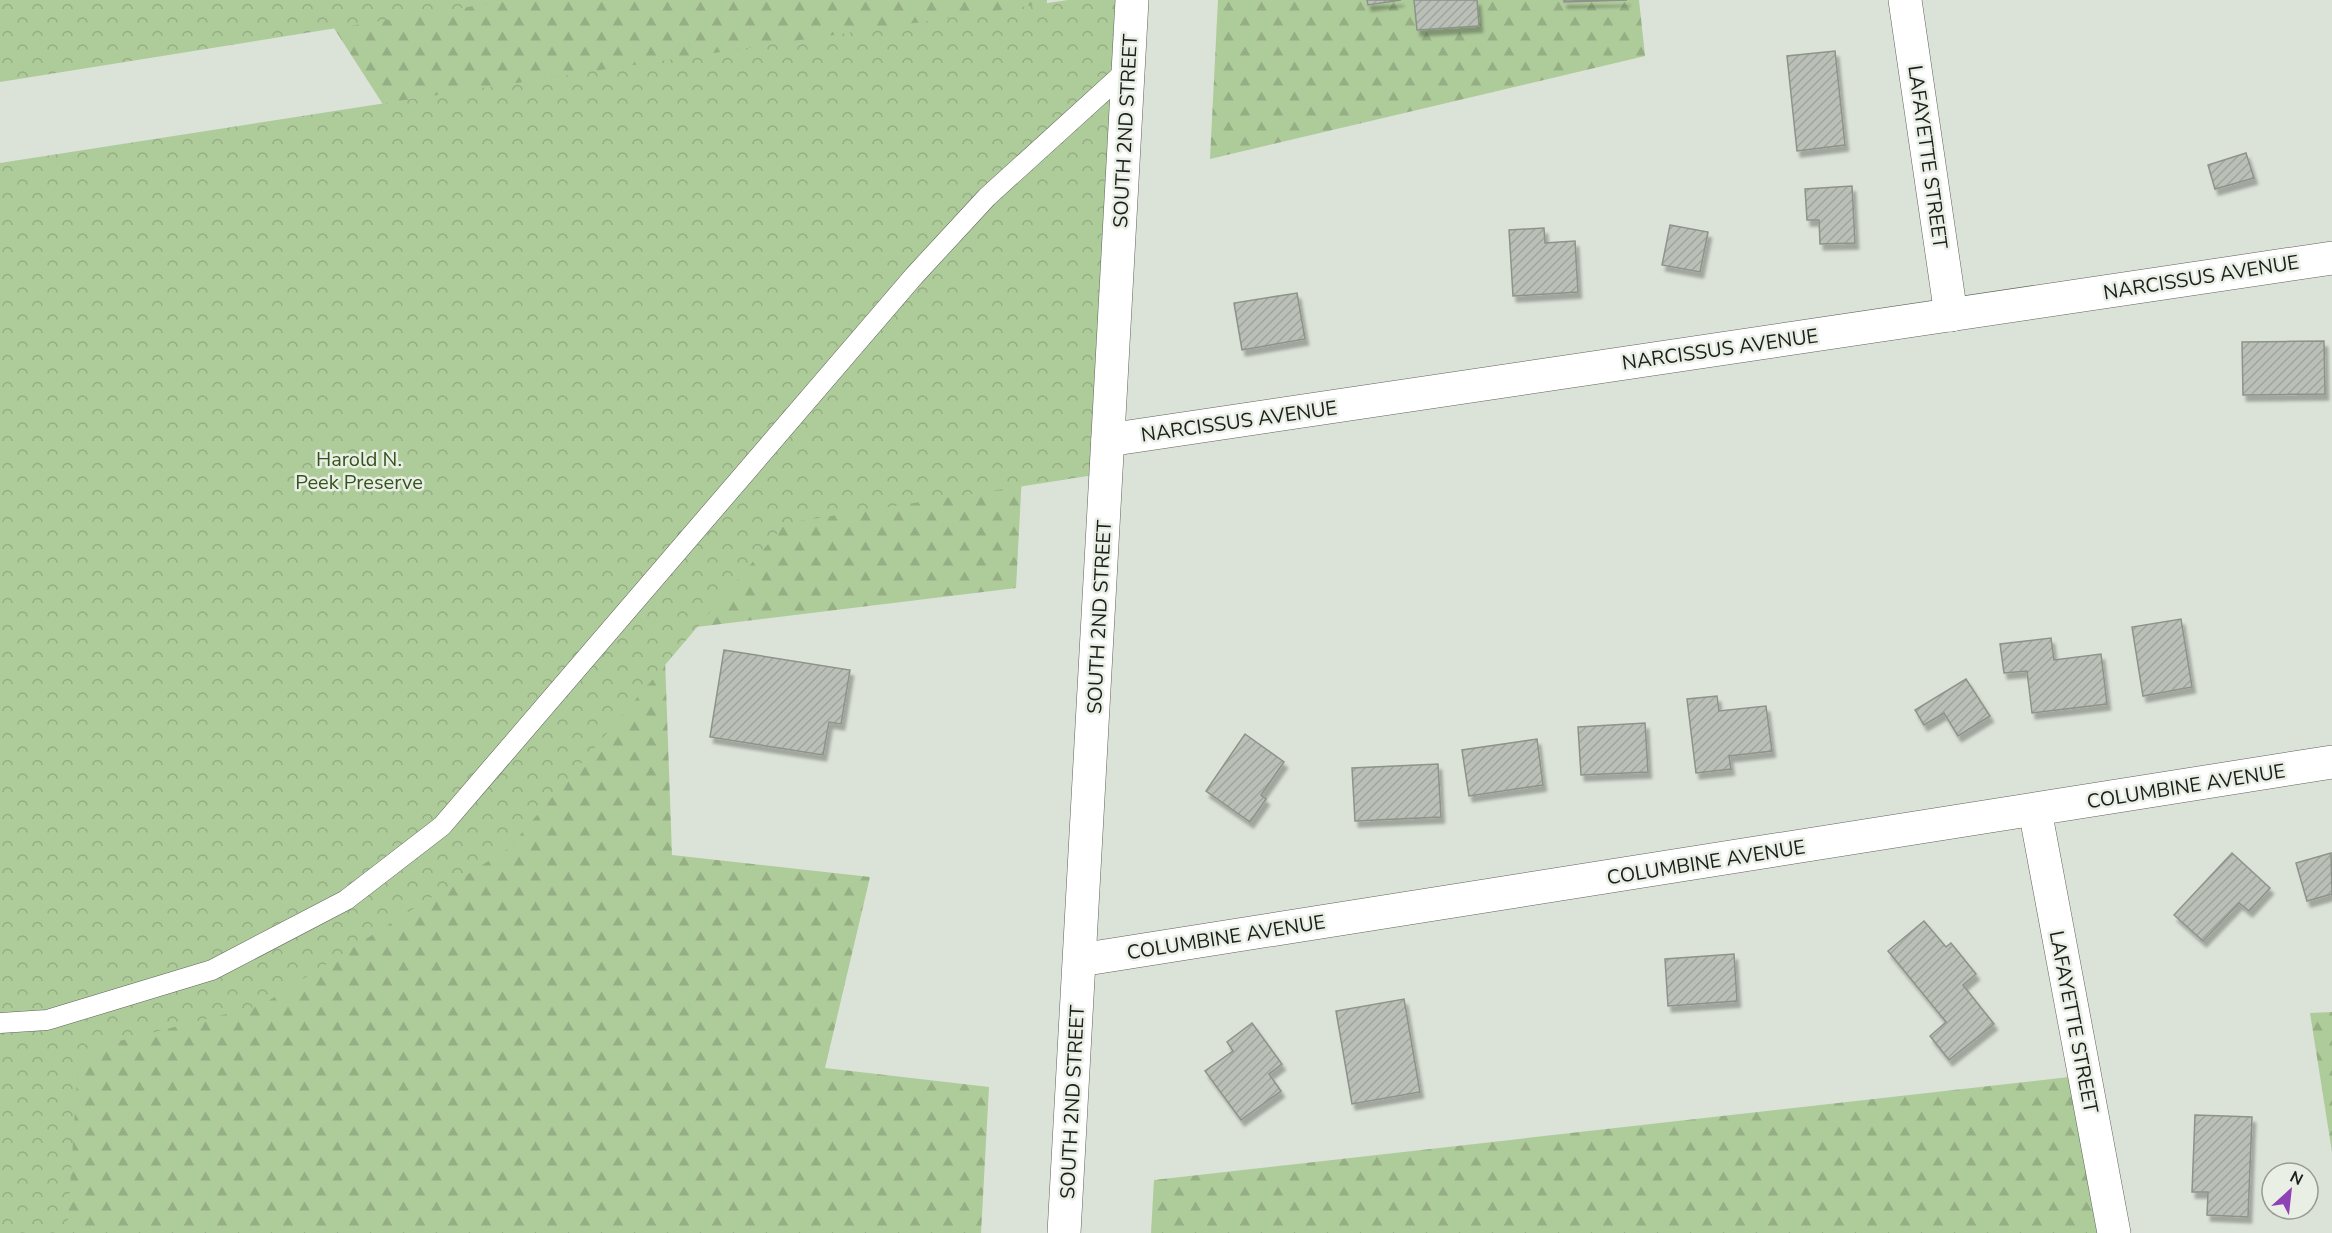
<svg xmlns="http://www.w3.org/2000/svg" width="2332" height="1233" viewBox="0 0 2332 1233" font-family="'Nunito Sans',sans-serif">
<style>
.forest{fill:url(#forest-firs)}
.park{fill:url(#park-crowns)}
.building{fill:url(#building-hatch);stroke:#8e938a;stroke-width:1.5;filter:url(#shadow)}
.lines{fill:none;stroke-linecap:round;stroke-linejoin:round}
.service-casing{stroke:#5d635a;stroke-width:21}
.minor-casing{stroke:#5d635a;stroke-width:34}
.primary-casing{stroke:#5d635a;stroke-width:34}
.service{stroke:#fff;stroke-width:20}
.minor{stroke:#fff;stroke-width:33}
.primary{stroke:#fff;stroke-width:33}
.labels{text-anchor:middle;stroke-width:5;stroke-linejoin:round;paint-order:stroke}
.street-label{font-size:20px;fill:#1b1e1a;stroke:#e9efe5}
.park-label{font-size:20px;fill:#35541b;stroke:#e9efe5}
</style>
<defs>
<pattern id="forest-firs" width="22" height="20" patternUnits="userSpaceOnUse" patternTransform="scale(1.5)"><rect width="22" height="20" fill="#aecb9a"/><path d="M5 1l3.5 6h-7zM16 11l3.5 6h-7z" fill="#95ae84"/></pattern>
<pattern id="park-crowns" width="20" height="18" patternUnits="userSpaceOnUse" patternTransform="scale(1.5)"><rect width="20" height="18" fill="#aecb9a"/><path d="M2 6a3 3 0 1 1 6 0M12 15a3 3 0 1 1 6 0" fill="none" stroke="#95ae84"/></pattern>
<pattern id="building-hatch" width="6" height="6" patternUnits="userSpaceOnUse" patternTransform="scale(1.5)"><rect width="6" height="6" fill="#bac0b7"/><path d="M-1 1l2-2M0 6l6-6M5 7l2-2" fill="none" stroke="#9fa59d"/></pattern>
<filter id="shadow"><feDropShadow dx="3.5" dy="6" stdDeviation="1.5" flood-color="#0004"/></filter>
</defs>
<rect width="100%" height="100%" fill="#dbe2d7"/>
<g class="forest">
<path d="M 319,0 L 1047,0 L 1016,588 L 664,631 L 672,855 L 870,877 L 825,1068 L 989,1087 L 981,1233 L 0,1233 L 0,700 L 485,263 L 321,8 Z"/>
<path d="M 1218,0 L 1639,0 L 1645,56 L 1210,159 Z"/>
<path d="M 2332,1012 L 2332,1152 L 2310,1013 Z"/>
<path d="M 2078,1076 L 2103,1233 L 1151,1233 L 1154,1180 Z"/>
</g>
<g class="park">
<path d="M 0,0 L 512,0 L 0,82 Z"/>
<path d="M 1068,0 L 1136,0 L 1107,473 L 786,523 L 509,848 L 262,1005 L 79,1051 L 67,1233 L 0,1233 L 0,163 L 580,73 Z"/>
</g>
<g class="building">
<path d="M 1367,0 L 1401,0 L 1368,5 Z"/>
<path d="M 1414,0 L 1477,0 L 1479,26 L 1417,30 Z"/>
<path d="M 1564,0 L 1627,0 L 1564,2 Z"/>
<path d="M 1835,51 L 1845,145 L 1797,151 L 1787,56 Z"/>
<path d="M 2246,153 L 2254,178 L 2215,189 L 2208,165 Z"/>
<path d="M 1852,186 L 1855,243 L 1820,244 L 1819,220 L 1807,220 L 1805,189 Z"/>
<path d="M 1670,225 L 1708,232 L 1700,272 L 1662,265 Z"/>
<path d="M 1544,228 L 1545,243 L 1575,241 L 1578,292 L 1513,296 L 1509,230 Z"/>
<path d="M 1297,293 L 1305,339 L 1242,350 L 1234,303 Z"/>
<path d="M 2324,341 L 2325,394 L 2243,395 L 2242,342 Z"/>
<path d="M 2181,619 L 2192,687 L 2143,696 L 2132,627 Z"/>
<path d="M 2051,638 L 2054,660 L 2101,654 L 2107,704 L 2032,713 L 2027,671 L 2004,673 L 2000,644 Z"/>
<path d="M 724,650 L 850,670 L 841,724 L 829,722 L 823,755 L 710,737 Z"/>
<path d="M 1966,679 L 1990,716 L 1958,736 L 1944,713 L 1924,725 L 1915,710 Z"/>
<path d="M 1717,696 L 1719,711 L 1766,706 L 1772,751 L 1729,756 L 1731,769 L 1696,773 L 1687,699 Z"/>
<path d="M 1645,723 L 1648,772 L 1581,775 L 1578,727 Z"/>
<path d="M 1245,734 L 1284,762 L 1261,795 L 1266,799 L 1250,822 L 1206,791 Z"/>
<path d="M 1537,739 L 1543,785 L 1469,796 L 1462,750 Z"/>
<path d="M 1438,764 L 1441,817 L 1355,821 L 1352,768 Z"/>
<path d="M 2232,853 L 2270,888 L 2249,911 L 2239,903 L 2203,941 L 2174,915 Z"/>
<path d="M 2331,853 L 2332,894 L 2307,901 L 2296,863 Z"/>
<path d="M 1924,921 L 1946,947 L 1951,943 L 1976,974 L 1963,985 L 1994,1024 L 1949,1060 L 1930,1036 L 1946,1022 L 1888,951 Z"/>
<path d="M 1734,954 L 1737,1001 L 1668,1006 L 1665,959 Z"/>
<path d="M 1404,999 L 1420,1092 L 1352,1104 L 1336,1011 Z"/>
<path d="M 1252,1023 L 1282,1064 L 1269,1074 L 1281,1091 L 1241,1120 L 1205,1071 L 1233,1051 L 1227,1042 Z"/>
<path d="M 2195,1115 L 2252,1117 L 2248,1217 L 2207,1215 L 2208,1192 L 2192,1192 Z"/>
</g>
<g class="lines">
<g class="service-casing">
<path id="service" d="M 0,1023 L 47,1020 L 212,970 L 346,900 L 442,826 L 914,276 L 987,197 L 1128,69"/>
</g>
<g class="minor-casing">
<g id="minor">
<path d="M 1905,0 L 1951,315"/>
<path d="M 1108,440 L 2332,258"/>
<path d="M 2035,810 L 2114,1233"/>
<path d="M 1080,960 L 2332,762"/>
</g>
</g>
<g class="primary-casing">
<path id="primary" d="M 1064,1233 L 1132,0"/>
</g>
<use href="#service" class="service"/>
<use href="#minor" class="minor"/>
<use href="#primary" class="primary"/>
</g>
<g class="labels">
<g class="street-label">
<text transform="translate(1125 131) rotate(-87)" y="7">SOUTH 2ND STREET</text>
<text transform="translate(1928 157) rotate(82)" y="7">LAFAYETTE STREET</text>
<text transform="translate(2201 277) rotate(-9)" y="7">NARCISSUS AVENUE</text>
<text transform="translate(1720 349) rotate(-8)" y="7">NARCISSUS AVENUE</text>
<text transform="translate(1239 421) rotate(-8)" y="7">NARCISSUS AVENUE</text>
<text transform="translate(1099 617) rotate(-87)" y="7">SOUTH 2ND STREET</text>
<text transform="translate(2186 786) rotate(-9)" y="7">COLUMBINE AVENUE</text>
<text transform="translate(1706 862) rotate(-9)" y="7">COLUMBINE AVENUE</text>
<text transform="translate(1226 937) rotate(-9)" y="7">COLUMBINE AVENUE</text>
<text transform="translate(2074 1022) rotate(79)" y="7">LAFAYETTE STREET</text>
<text transform="translate(1072 1102) rotate(-87)" y="7">SOUTH 2ND STREET</text>
</g>
<g class="park-label">
<text x="359" y="466">Harold N.<tspan x="359" dy="23">Peek Preserve</tspan></text>
</g>
</g>
<g transform="translate(2290 1191) rotate(27)"><circle r="28" fill="#e9efe5" stroke="#979b94" stroke-width="1.5"/>
<path d="M0-4.5L10 22L0 15L-10 22Z" fill="#8f42b4"/>
<text y="-9" font-size="16" font-weight="bold" text-anchor="middle" fill="#1b1e1a">N</text>
</g>
</svg>
